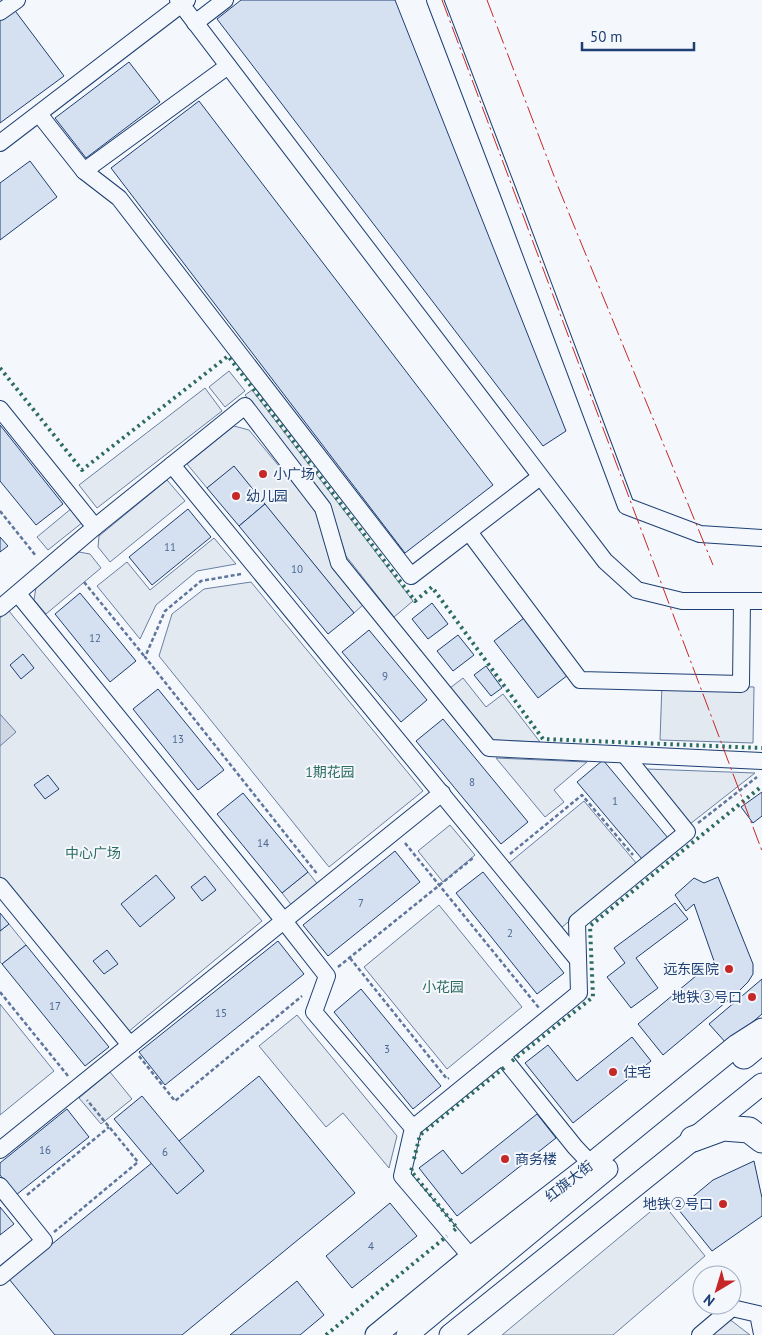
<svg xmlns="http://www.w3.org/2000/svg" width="762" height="1335" viewBox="0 0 762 1335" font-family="'PT Sans','Noto Sans SC',sans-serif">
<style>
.green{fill:#e3e9f0;stroke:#687fa3}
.water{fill:#cfd7e4;stroke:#687fa3}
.building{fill:#d5e0f0;stroke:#1d3f73}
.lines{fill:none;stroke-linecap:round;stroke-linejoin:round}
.minor-casing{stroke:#1d3f73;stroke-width:18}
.major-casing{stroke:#1d3f73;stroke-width:23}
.highway-casing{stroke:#1d3f73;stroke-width:27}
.path{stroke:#5e769c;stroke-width:2.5;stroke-dasharray:4 2.5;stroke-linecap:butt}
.minor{stroke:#f4f7fb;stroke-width:16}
.major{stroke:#f4f7fb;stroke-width:21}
.highway{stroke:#f4f7fb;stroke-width:25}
.hedge{stroke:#2c6c60;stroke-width:4;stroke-dasharray:2.5 4;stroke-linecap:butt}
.power{stroke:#c62828;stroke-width:1;stroke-dasharray:18 4 2.5 4;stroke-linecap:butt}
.poi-dot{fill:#c62828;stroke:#f4f7fb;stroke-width:2}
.labels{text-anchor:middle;stroke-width:4;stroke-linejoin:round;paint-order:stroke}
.number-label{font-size:11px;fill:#4b6792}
.poi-label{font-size:14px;fill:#1d3f73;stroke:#f4f7fb;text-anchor:start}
.park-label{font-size:14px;fill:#2c6c60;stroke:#f4f7fb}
.street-label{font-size:14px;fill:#1d3f73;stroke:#f4f7fb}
</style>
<rect width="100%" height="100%" fill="#f4f7fb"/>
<g class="green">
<path d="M 229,371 L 245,391 L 225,407 L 209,387 Z"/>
<path d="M 205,388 L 222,411 L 97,508 L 79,485 Z"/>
<path d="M 252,390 L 413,601 L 394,617 L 346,556 L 329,502 L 245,395 Z"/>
<path d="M 234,426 L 249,430 L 318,513 L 364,604 L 354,613 L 234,467 L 207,488 L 187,464 Z"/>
<path d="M 167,480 L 185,501 L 110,562 L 98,547 L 99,536 Z"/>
<path d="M 72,508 L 83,522 L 48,550 L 37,537 Z"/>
<path d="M 214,538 L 236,564 L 197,571 L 156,605 L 140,639 L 97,586 L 127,562 L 150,590 Z"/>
<path d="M 79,552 L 90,554 L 101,568 L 46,614 L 34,600 L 36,587 Z"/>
<path d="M 251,582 L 423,791 L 329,867 L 159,656 L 172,614 L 204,589 Z"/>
<path d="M 9,611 L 262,921 L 128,1032 L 0,878 L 0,618 Z"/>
<path d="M 463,678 L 486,707 L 503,694 L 540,742 L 491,740 L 450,688 Z"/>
<path d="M 662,684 L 754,687 L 753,743 L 660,740 Z"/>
<path d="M 496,758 L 587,762 L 554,790 L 564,802 L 545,817 Z"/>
<path d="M 647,769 L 755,773 L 690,824 Z"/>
<path d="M 584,801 L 637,864 L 561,928 L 508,864 Z"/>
<path d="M 450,825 L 475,855 L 443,882 L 418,851 Z"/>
<path d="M 308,872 L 319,886 L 293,907 L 282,893 Z"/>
<path d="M 439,905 L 522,1007 L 447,1069 L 364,967 Z"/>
<path d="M 9,924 L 26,945 L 2,964 L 0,962 L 0,931 Z"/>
<path d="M 0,1004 L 54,1071 L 0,1115 Z"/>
<path d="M 297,1015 L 397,1136 L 389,1168 L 343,1113 L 326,1127 L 259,1046 Z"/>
<path d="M 110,1072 L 132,1099 L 101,1124 L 79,1098 Z"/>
<path d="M 662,1202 L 705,1256 L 613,1335 L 502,1335 Z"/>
<path d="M 728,1318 L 750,1335 L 707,1335 Z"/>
</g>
<path class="water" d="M 0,714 L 16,732 L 0,746 Z"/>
<g class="building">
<path d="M 241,0 L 395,0 L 566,431 L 543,446 L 217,19 Z"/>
<path d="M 13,8 L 64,76 L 0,123 L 0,17 Z"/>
<path d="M 129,62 L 160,102 L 86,158 L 55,118 Z"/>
<path d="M 199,101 L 493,485 L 405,553 L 111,168 Z"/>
<path d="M 30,161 L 57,197 L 0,240 L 0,183 Z"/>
<path d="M 0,425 L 63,504 L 36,525 L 0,481 Z"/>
<path d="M 234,466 L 265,504 L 239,526 L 207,488 Z"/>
<path d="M 265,504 L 354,613 L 328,634 L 239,526 Z"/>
<path d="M 188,509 L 211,537 L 152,585 L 129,557 Z"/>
<path d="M 0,537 L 8,546 L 0,552 Z"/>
<path d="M 80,593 L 136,661 L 110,682 L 55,614 Z"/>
<path d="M 432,603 L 448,624 L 428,639 L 412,619 Z"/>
<path d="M 524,618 L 568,675 L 538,698 L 494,641 Z"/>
<path d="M 369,630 L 427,700 L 401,722 L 342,652 Z"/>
<path d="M 458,635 L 474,655 L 453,671 L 437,651 Z"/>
<path d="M 23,654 L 34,668 L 21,679 L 10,665 Z"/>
<path d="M 486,666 L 502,688 L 491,696 L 474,675 Z"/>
<path d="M 158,689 L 224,770 L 198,790 L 133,709 Z"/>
<path d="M 443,719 L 528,822 L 501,844 L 416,741 Z"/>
<path d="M 603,760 L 668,838 L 642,859 L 577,782 Z"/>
<path d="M 48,775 L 59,789 L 45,799 L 34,785 Z"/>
<path d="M 762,792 L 762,816 L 753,823 L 741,807 Z"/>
<path d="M 243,793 L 308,872 L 282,893 L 217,814 Z"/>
<path d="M 395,851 L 420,882 L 328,956 L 303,925 Z"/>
<path d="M 483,872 L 564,973 L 537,994 L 456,893 Z"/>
<path d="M 156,875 L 175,898 L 140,927 L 121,904 Z"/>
<path d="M 205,876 L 216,890 L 202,901 L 191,887 Z"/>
<path d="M 718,877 L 753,964 L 753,974 L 748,982 L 738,992 L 663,1055 L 638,1024 L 714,961 L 694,904 L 686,911 L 675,895 L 694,878 L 704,883 Z"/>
<path d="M 675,903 L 688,919 L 636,958 L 658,988 L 631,1008 L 607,977 L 625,963 L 614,948 Z"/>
<path d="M 0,913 L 9,924 L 0,931 Z"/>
<path d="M 278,941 L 304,974 L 165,1085 L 139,1052 Z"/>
<path d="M 26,945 L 109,1047 L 85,1066 L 2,964 Z"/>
<path d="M 107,950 L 118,964 L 104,974 L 93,961 Z"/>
<path d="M 762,979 L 762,1014 L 727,1044 L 709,1024 Z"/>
<path d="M 361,989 L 441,1086 L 413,1109 L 334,1012 Z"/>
<path d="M 632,1037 L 651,1061 L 573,1123 L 525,1063 L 548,1045 L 577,1081 Z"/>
<path d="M 259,1076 L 355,1193 L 182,1335 L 55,1335 L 9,1279 Z"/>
<path d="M 142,1096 L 204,1171 L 177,1194 L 114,1119 Z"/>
<path d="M 67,1109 L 89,1137 L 16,1195 L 0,1175 L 0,1163 Z"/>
<path d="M 537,1114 L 556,1138 L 457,1216 L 419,1168 L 443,1150 L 462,1174 Z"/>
<path d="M 754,1161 L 762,1198 L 762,1216 L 712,1251 L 678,1209 L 713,1180 Z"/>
<path d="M 390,1203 L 417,1236 L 352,1288 L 326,1256 Z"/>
<path d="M 0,1207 L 14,1224 L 0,1235 Z"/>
<path d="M 297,1281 L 324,1315 L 300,1335 L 230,1335 Z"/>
</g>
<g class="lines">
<g class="minor-casing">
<g id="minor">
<path d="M 178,0 L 605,561 L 637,590 L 682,601 L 762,601"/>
<path d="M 435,0 L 509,194 L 626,506 L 700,534 L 762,538"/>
<path d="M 0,12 L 17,0"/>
<path d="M 195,23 L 225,0"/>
<path d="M 39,114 L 84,171 L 119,198 L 411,576 L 540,477"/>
<path d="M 0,143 L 187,0"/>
<path d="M 84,171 L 228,66"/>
<path d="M 0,409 L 95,527"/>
<path d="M 172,465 L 578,960"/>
<path d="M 469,532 L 580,680 L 741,684 L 742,601"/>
<path d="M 18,594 L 284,921 L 327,976 L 314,1012 L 413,1128 L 402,1176 L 471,1257"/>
<path d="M 0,608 L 95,527 L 245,406 L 323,508 L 339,563 L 489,748 L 762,761"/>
<path d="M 0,886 L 130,1045"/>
<path d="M 502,1056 L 575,1147 L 591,1164"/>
<path d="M 413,1128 L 579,993 L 577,922 L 687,832 L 625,755"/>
<path d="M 0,1150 L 442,793"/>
<path d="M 0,1186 L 44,1241 L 0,1277"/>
<path d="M 700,1335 L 732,1308 L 758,1314 L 762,1334"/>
</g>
</g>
<g class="major-casing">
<g id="major">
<path d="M 376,1335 L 471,1257 L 591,1164 L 737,1045 L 762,1029"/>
<path d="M 407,1335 L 607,1169"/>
<path d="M 450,1335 L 762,1084"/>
</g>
</g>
<g class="highway-casing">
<g id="highway">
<path d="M 744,1056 L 762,1041"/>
<path d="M 693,1139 L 723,1128 L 749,1130 L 762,1140"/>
</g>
</g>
<g class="path">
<path d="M 0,511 L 36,556"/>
<path d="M 241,574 L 201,581 L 165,611 L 145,657 L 318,875"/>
<path d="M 84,582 L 145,657"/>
<path d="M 698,823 L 757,777"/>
<path d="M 405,843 L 539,1008"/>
<path d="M 510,854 L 582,795 L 633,855"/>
<path d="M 350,958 L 447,1079 L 449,1078"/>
<path d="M 338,967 L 473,858"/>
<path d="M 0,992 L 68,1076"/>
<path d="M 139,1056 L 175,1101 L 302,996"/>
<path d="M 27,1195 L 109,1127"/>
<path d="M 54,1232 L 138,1162 L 87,1100"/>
</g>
<use href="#minor" class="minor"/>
<use href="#major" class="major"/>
<use href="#highway" class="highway"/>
<g class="hedge">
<path d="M 0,368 L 82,470 L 228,356 L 415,601 L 432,587 L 543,739 L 762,748"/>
<path d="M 512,1061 L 593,997 L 590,926 L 762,786"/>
<path d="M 414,1159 L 420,1135 L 505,1067"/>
<path d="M 412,1168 L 411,1171 L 457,1228 L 452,1232"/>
<path d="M 326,1335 L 447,1236"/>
</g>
<g class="power">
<path d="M 442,0 L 762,851"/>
<path d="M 487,0 L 559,189 L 713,565"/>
</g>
</g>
<g class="poi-dot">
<circle cx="263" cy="474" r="5"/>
<circle cx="236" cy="496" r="5"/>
<circle cx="729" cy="969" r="5"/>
<circle cx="752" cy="997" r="5"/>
<circle cx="613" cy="1072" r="5"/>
<circle cx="505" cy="1159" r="5"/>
<circle cx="723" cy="1204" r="5"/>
</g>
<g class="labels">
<g class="number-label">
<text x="170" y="551">11</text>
<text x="297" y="573">10</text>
<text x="95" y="642">12</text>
<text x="385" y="680">9</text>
<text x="178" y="743">13</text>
<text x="472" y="786">8</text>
<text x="615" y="805">1</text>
<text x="263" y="847">14</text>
<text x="361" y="907">7</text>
<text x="510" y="937">2</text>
<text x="55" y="1010">17</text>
<text x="221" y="1017">15</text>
<text x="387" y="1053">3</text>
<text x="45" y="1154">16</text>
<text x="165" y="1156">6</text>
<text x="371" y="1250">4</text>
</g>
<g class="poi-label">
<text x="273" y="479">小广场</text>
<text x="246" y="501">幼儿园</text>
<text x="719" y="974" text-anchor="end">远东医院</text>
<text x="742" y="1002" text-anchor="end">地铁③号口</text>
<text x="623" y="1077">住宅</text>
<text x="515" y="1164">商务楼</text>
<text x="713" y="1209" text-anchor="end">地铁②号口</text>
</g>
<g class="park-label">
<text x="330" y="777">1期花园</text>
<text x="93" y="858">中心广场</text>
<text x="443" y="992">小花园</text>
</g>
<g class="street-label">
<text transform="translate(569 1181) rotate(-38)" y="5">红旗大街</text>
</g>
</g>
<g transform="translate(717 1290) rotate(218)"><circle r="24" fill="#f4f7fb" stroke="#9eadc5"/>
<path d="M0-4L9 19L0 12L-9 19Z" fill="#c62828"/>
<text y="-8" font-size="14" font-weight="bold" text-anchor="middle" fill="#1d3f73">N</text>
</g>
<path d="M582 42v8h112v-8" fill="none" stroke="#1d3f73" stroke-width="2.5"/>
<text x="590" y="42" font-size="15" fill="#1d3f73" stroke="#f4f7fb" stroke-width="4" paint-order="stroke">50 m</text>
</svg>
